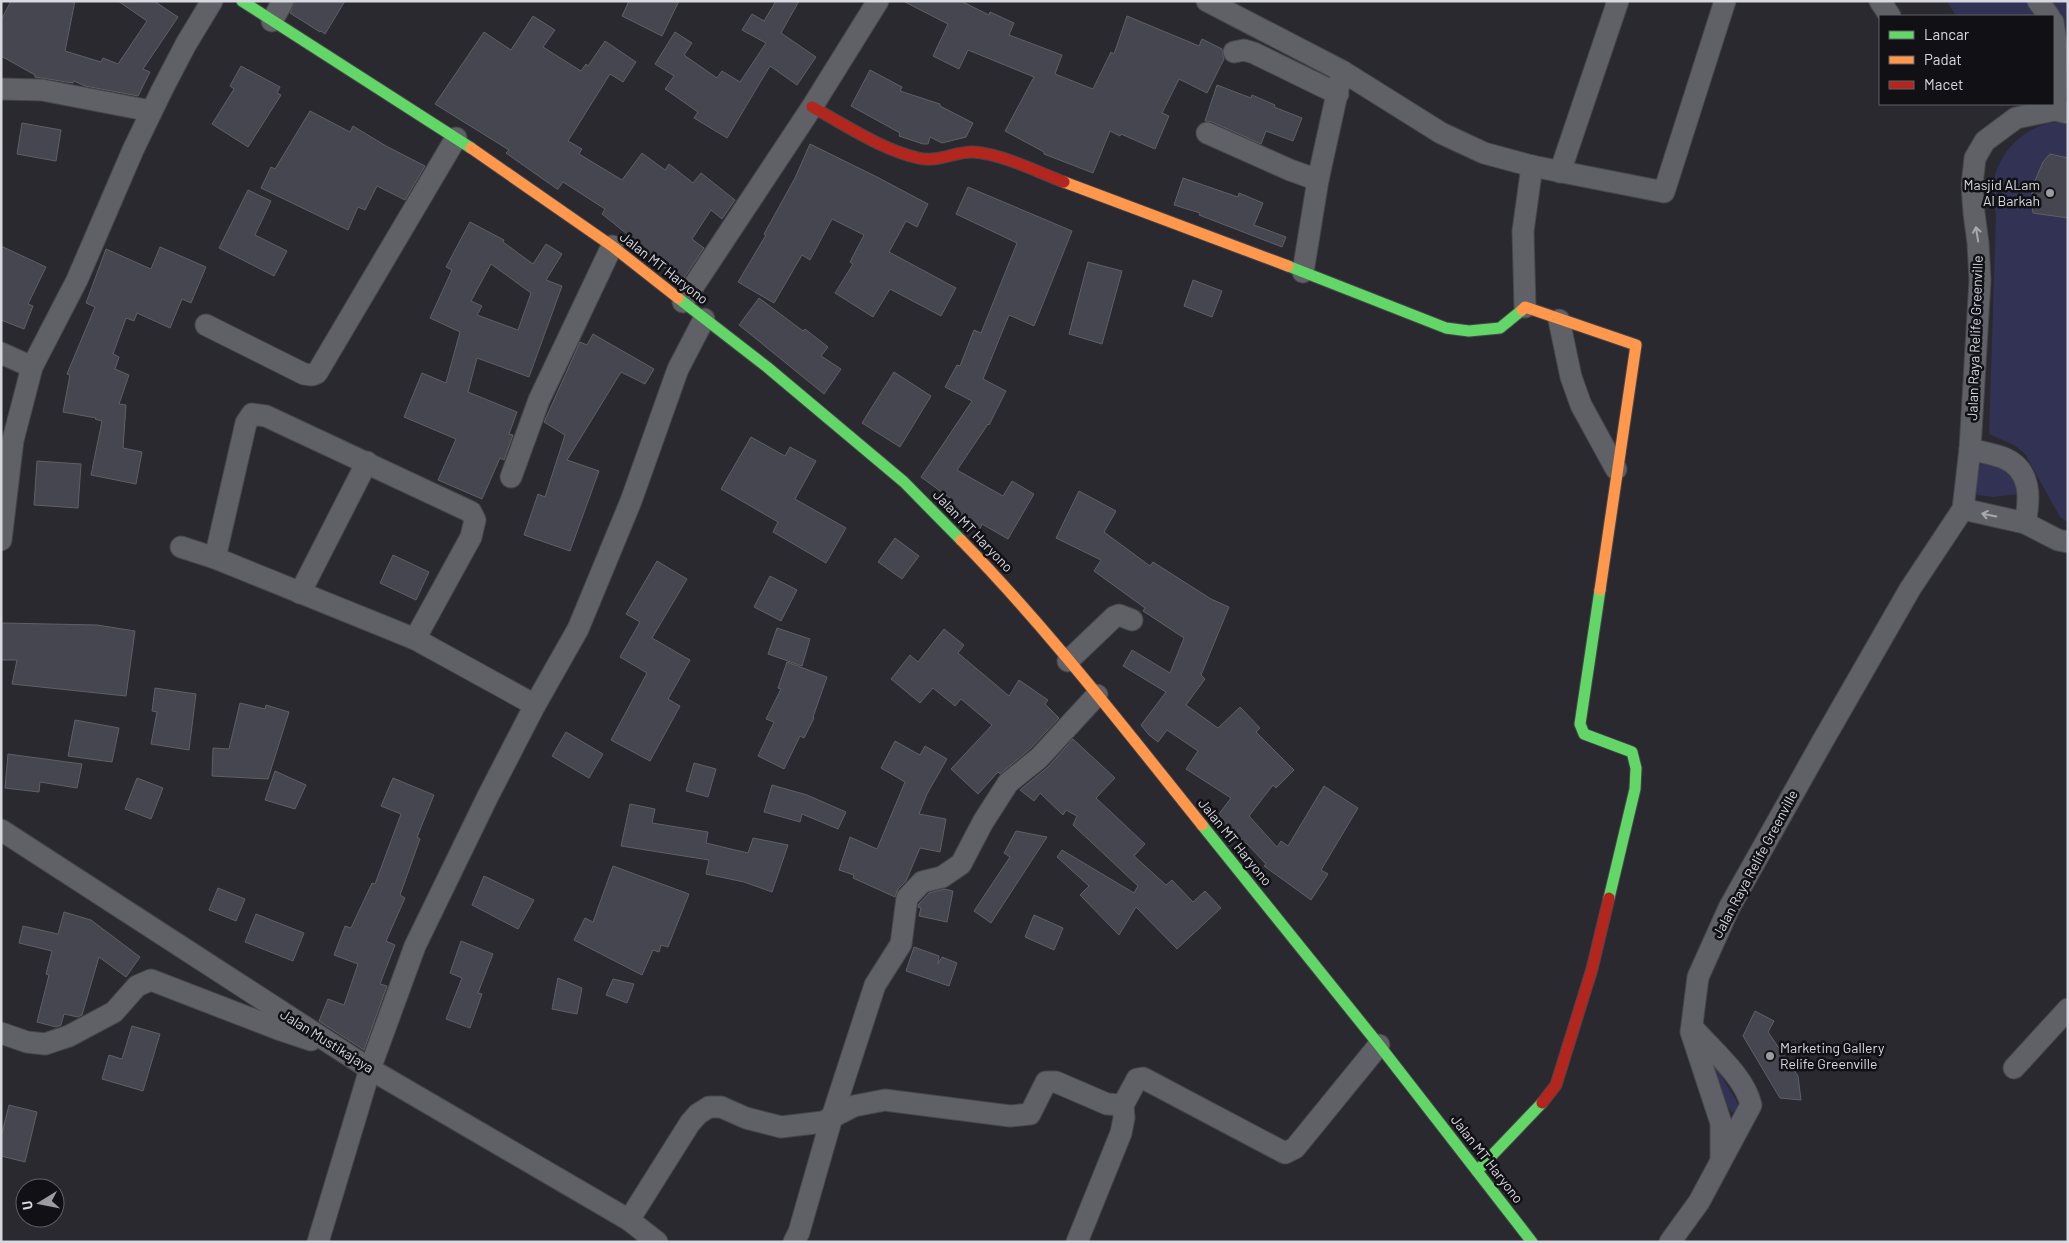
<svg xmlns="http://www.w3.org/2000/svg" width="2069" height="1243" viewBox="0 0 2069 1243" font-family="Barlow,sans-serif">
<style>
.green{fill:#323255}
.building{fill:#464651;stroke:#5f5f64;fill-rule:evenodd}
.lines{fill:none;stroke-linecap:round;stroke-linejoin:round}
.street-casing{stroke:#46464b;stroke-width:23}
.fast-casing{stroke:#46464b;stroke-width:13}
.slow-casing{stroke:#46464b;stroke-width:13}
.jam-casing{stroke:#46464b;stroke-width:13}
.street{stroke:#606166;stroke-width:21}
.fast{stroke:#63d668;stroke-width:11}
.slow{stroke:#ff974d;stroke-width:11}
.jam{stroke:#b3261e;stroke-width:11}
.oneway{stroke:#a8a8af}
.poi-dot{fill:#9b9ba2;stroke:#101015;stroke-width:2}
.labels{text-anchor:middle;stroke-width:5;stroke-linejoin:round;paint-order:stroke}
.poi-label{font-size:14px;fill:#d8d8e0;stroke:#101015;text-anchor:end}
.street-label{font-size:14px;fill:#d8d8e0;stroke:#101015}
</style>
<rect width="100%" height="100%" fill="#29292f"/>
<g class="green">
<path d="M 1947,1 L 2068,1 L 2068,49 L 2053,48 L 2053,16 L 1956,16 Z"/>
<path d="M 2068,121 L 2068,523 L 2060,517 L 2025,454 L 2014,445 L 1989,434 L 1996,216 C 1995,209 1993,201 1993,193 C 1993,161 2015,134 2045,124 C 2052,122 2060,122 2068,121 Z"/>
<path d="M 1988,462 L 2011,471 L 2019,494 L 1993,497 L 1978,495 L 1974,489 L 1980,465 Z"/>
<path d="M 1711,1068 L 1717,1069 L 1735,1098 L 1740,1110 L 1731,1112 L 1712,1081 Z"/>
</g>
<g class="building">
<path d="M 11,1 L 75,1 L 65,51 L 101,62 L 103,58 L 118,64 L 147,21 L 118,1 L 154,1 L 178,17 L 143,69 L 150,72 L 138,96 L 85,86 L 74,81 L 73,83 L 35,77 L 35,75 L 1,56 L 1,20 Z"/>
<path d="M 295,1 L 345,1 L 325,34 L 321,31 L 320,32 L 290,13 Z"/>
<path d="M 629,1 L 679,1 L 662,36 L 622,16 Z"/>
<path d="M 776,1 L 799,1 L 781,33 L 816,57 L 797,85 L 770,66 L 727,138 L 694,118 L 698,112 L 665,89 L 674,76 L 655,64 L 675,32 L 692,43 L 684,55 L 717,78 L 722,71 L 740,82 L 766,43 L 742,30 L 752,14 L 764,21 Z"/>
<path d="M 903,1 L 961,1 L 989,15 L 990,12 L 1014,23 L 1009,35 L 1062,55 L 1055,74 L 1093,89 L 1111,52 L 1114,54 L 1127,16 L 1199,46 L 1202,39 L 1222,49 L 1224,59 L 1207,93 L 1179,79 L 1162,113 L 1169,116 L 1155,149 L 1121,134 L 1120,136 L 1110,131 L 1093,173 L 1044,154 L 1044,152 L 1005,131 L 1034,77 L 968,50 L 959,69 L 933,56 L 948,24 Z"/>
<path d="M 533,16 L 555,30 L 543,47 L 581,71 L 586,64 L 588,66 L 605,41 L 636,62 L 623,82 L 610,74 L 568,141 L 582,149 L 579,154 L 622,180 L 642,153 L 665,170 L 669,164 L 693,183 L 701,173 L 735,200 L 722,219 L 711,210 L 692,239 L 704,248 L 682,281 L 625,236 L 627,234 L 602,214 L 605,209 L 563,182 L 558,189 L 557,189 L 506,153 L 509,150 L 435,104 L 484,32 L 511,50 Z"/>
<path d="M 241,66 L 280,87 L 277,93 L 281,95 L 248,147 L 212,124 L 234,89 L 230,86 Z"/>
<path d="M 870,70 L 902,87 L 900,91 L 940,104 L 940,106 L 973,123 L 966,137 L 942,143 L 930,137 L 928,144 L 923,144 L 899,136 L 900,133 L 851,106 Z"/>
<path d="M 1217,85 L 1251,98 L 1252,95 L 1275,105 L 1274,107 L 1302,118 L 1293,141 L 1266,131 L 1261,144 L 1212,122 L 1205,121 Z"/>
<path d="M 310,111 L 350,132 L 353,126 L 386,146 L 425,166 L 405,200 L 377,186 L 365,210 L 358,207 L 348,230 L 261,188 L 271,167 L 275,169 Z"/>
<path d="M 22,123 L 61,130 L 56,161 L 17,154 Z"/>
<path d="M 810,144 L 877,177 L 928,204 L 917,227 L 906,221 L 889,252 L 956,288 L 941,316 L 890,289 L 873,317 L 835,293 L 853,264 L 850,262 L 864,235 L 832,219 L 810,260 L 802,255 L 774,303 L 738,282 L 766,235 L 764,234 L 795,178 Z"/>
<path d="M 2050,154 L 2068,158 L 2068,218 L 2033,213 L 2031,201 L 2033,185 L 2043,162 Z"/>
<path d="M 1183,178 L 1238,197 L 1239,193 L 1263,203 L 1254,225 L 1286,237 L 1282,247 L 1199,215 L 1200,213 L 1174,205 Z"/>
<path d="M 968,187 L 1072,231 L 1034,326 L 1009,315 L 983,379 L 1006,391 L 989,425 L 988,424 L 957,470 L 1003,496 L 1012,481 L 1034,494 L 1008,539 L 982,524 L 980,529 L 961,518 L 950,507 L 954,501 L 921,477 L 972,401 L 945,387 L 957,365 L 960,366 L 974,330 L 981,333 L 1017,243 L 956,214 Z"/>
<path d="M 248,190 L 271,201 L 255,235 L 287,251 L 274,276 L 219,248 Z"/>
<path d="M 470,222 L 504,240 L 503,242 L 533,264 L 546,244 L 562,254 L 546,280 L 562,286 L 529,377 L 477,358 L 468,392 L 517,412 L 509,434 L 513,435 L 504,460 L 500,458 L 482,499 L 438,480 L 456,439 L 404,417 L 422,373 L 446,383 L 460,332 L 430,318 L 452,270 L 446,267 ZM 491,264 L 531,293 L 518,330 L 477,315 L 482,306 L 471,301 Z"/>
<path d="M 1,246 L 46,267 L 28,304 L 33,306 L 24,329 L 1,320 Z"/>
<path d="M 160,247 L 206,267 L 191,303 L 182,299 L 170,328 L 137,313 L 134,321 L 126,318 L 113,354 L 119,357 L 115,369 L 129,375 L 119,404 L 126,405 L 123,448 L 142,452 L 136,484 L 91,475 L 102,421 L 95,419 L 96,418 L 63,412 L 70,375 L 67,374 L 95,307 L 86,303 L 106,249 L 151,269 Z"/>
<path d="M 1088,262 L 1122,271 L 1102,344 L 1069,334 Z"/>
<path d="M 1193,280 L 1222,291 L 1212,317 L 1184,306 Z"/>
<path d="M 759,298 L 803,331 L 805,329 L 828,347 L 821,356 L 841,369 L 824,394 L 739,325 Z"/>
<path d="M 593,334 L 654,369 L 645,384 L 621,372 L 567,460 L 599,471 L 570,551 L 524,535 L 538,494 L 545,497 L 565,435 L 544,422 L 580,342 L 587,345 Z"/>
<path d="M 894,372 L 931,396 L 900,447 L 862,423 Z"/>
<path d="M 751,437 L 785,456 L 790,447 L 816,461 L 795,499 L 846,528 L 826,563 L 773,532 L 778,522 L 721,489 Z"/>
<path d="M 37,461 L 81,464 L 78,508 L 34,505 Z"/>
<path d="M 1079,491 L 1116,511 L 1104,532 L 1150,566 L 1153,562 L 1211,599 L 1229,607 L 1201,675 L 1205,679 L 1186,705 L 1218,728 L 1240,707 L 1260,728 L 1256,732 L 1294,770 L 1276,788 L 1273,785 L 1249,816 L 1277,847 L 1281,841 L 1288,846 L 1324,786 L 1358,808 L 1321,870 L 1328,874 L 1311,900 L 1264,866 L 1266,864 L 1247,844 L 1216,818 L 1231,798 L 1186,769 L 1198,751 L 1167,730 L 1158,742 L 1149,735 L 1141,725 L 1166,692 L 1123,666 L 1132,650 L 1170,673 L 1184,638 L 1143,611 L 1145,608 L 1094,571 L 1101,560 L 1056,538 Z"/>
<path d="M 895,538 L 919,556 L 902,579 L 878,562 Z"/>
<path d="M 393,555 L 429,572 L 416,600 L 380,583 Z"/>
<path d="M 657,561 L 687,579 L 652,638 L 690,660 L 668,699 L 680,706 L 650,761 L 611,740 L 647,673 L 620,657 L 640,622 L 626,614 Z"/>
<path d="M 770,576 L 797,590 L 781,621 L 754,607 Z"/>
<path d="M 1,623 L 97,625 L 135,631 L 126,696 L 12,684 L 17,660 L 1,660 Z"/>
<path d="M 777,628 L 810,639 L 802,666 L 768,654 Z"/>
<path d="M 944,629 L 964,645 L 958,653 L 1009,696 L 1019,680 L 1048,700 L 1045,704 L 1059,718 L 1030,749 L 1000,774 L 998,772 L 978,794 L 951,769 L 992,725 L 961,699 L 955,706 L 933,688 L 920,703 L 891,679 L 910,655 L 918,662 Z"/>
<path d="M 787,662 L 827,677 L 813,717 L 814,718 L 804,738 L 800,736 L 784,769 L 758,756 L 774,722 L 766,719 L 781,689 L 778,688 Z"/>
<path d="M 155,688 L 196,694 L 189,750 L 151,744 L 157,712 L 152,711 Z"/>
<path d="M 240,703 L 265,709 L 266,705 L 289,712 L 268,779 L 212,776 L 213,748 L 229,749 Z"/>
<path d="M 75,720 L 119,728 L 112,762 L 68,756 Z"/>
<path d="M 566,732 L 603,754 L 589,778 L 552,756 Z"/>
<path d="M 1073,739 L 1115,778 L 1096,798 L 1145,844 L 1134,856 L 1166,885 L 1172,880 L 1193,902 L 1205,891 L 1221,908 L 1177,949 L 1136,907 L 1119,935 L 1080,895 L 1089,886 L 1057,857 L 1062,850 L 1134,893 L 1138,886 L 1073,825 L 1077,816 L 1066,810 L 1063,815 L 1040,793 L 1034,801 L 1020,790 L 1048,767 Z"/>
<path d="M 895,741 L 920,755 L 925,746 L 947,759 L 927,794 L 919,814 L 946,819 L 940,852 L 920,848 L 906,881 L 898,889 L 895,897 L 853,878 L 854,875 L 839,870 L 850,837 L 877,849 L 905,782 L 881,768 Z"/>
<path d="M 8,754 L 82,764 L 77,788 L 40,782 L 39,792 L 5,788 Z"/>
<path d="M 694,763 L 716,769 L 708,797 L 686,791 Z"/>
<path d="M 275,771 L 306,785 L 295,809 L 265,800 Z"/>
<path d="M 137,778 L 163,788 L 151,819 L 125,809 Z"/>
<path d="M 393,778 L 434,795 L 417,837 L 420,839 L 400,895 L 405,898 L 386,941 L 395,945 L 380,984 L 387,986 L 364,1050 L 319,1021 L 328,999 L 344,1005 L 358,964 L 334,955 L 345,926 L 351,928 L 372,883 L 375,884 L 401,814 L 381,806 Z"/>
<path d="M 772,785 L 807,795 L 846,812 L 838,829 L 802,814 L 800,822 L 764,812 Z"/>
<path d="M 630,804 L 655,809 L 652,823 L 708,832 L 706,843 L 748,853 L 753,838 L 788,845 L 772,892 L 744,882 L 706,874 L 709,860 L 621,846 Z"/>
<path d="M 1016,831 L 1047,837 L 991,923 L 974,911 L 1010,857 L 1004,853 Z"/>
<path d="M 613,866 L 689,894 L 668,947 L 661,945 L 659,952 L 653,950 L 642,975 L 574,940 L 585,918 L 593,922 Z"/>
<path d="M 484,876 L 534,900 L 518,929 L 472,905 Z"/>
<path d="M 218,888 L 245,899 L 236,921 L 209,910 Z"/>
<path d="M 944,889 L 953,891 L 947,922 L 919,916 L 921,908 L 918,907 L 919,904 L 929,893 Z"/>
<path d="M 64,912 L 91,920 L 140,957 L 126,977 L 99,957 L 82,1015 L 78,1017 L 64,1014 L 61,1025 L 56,1027 L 37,1022 L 49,975 L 46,974 L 52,951 L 19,943 L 23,926 L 58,934 Z"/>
<path d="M 256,914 L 304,933 L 293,961 L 245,942 Z"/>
<path d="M 1034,915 L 1063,928 L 1054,950 L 1025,937 Z"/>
<path d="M 461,941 L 493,954 L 478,993 L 482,994 L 470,1028 L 446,1019 L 462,978 L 450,973 Z"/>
<path d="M 914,947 L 939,956 L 938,964 L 942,957 L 957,963 L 949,986 L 906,971 Z"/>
<path d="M 558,978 L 582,988 L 577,1014 L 552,1009 Z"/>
<path d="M 613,979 L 634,984 L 627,1003 L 606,995 Z"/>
<path d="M 1755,1011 L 1774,1021 L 1768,1032 L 1798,1076 L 1801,1100 L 1780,1098 L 1743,1036 Z"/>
<path d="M 132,1026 L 160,1034 L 143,1091 L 102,1079 L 109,1055 L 122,1059 Z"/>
<path d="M 9,1105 L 37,1112 L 25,1162 L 1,1156 L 1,1137 Z"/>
</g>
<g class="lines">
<g class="street-casing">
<g id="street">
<path d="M 1207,1 L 1342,71 L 1441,133 L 1484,153 L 1532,166 L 1664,192 L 1725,1"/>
<path d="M 1880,1 L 1890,16"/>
<path d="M 2038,1 L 2049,16"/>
<path d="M 272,21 L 283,1"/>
<path d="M 2053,22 L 2057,48 L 2055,110"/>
<path d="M 1234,52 L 1244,50 L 1254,53 L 1338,94"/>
<path d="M 1,89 L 42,90 L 151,111"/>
<path d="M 1207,133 L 1290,170 L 1318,180"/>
<path d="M 1560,172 L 1618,1"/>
<path d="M 1303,272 L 1318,180 L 1342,71"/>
<path d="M 683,302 L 812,107 L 878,1"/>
<path d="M 1525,307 L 1523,231 L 1532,166"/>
<path d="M 1559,320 L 1571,377 L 1581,405 L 1616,469"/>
<path d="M 206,325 L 304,374 L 312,375 L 317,373 L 456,138"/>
<path d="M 1,353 L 32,367"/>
<path d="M 1970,449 C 1981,452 1994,454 2004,458 C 2032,470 2030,499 2025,523"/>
<path d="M 511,477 L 539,400 L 612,246"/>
<path d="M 1963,509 L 2025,523 L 2058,540 L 2068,542"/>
<path d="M 1,540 L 13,440 L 32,367 L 77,280 L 133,150 L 162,90 L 186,44 L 212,1"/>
<path d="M 181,547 L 215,558 L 415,639 L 535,705"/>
<path d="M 215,558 L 246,423 L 252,414 L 266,416 L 471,512 L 475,520 L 471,537 L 415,639"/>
<path d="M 300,593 L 367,462"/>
<path d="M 1068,661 L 1114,617 L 1119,615 L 1132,620"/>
<path d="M 1,830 L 370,1069 L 629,1220 L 657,1242"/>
<path d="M 1693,1028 C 1712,1050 1745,1077 1751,1105 L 1722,1159"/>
<path d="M 1,1033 L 27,1042 L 45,1044 L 69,1036 L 114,1012 L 137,986 L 151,980 L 278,1029 L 311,1040"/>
<path d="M 2014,1068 L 2068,1009"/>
<path d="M 629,1220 L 690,1123 L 698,1114 L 709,1107 L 721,1107 L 746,1118 L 781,1127 L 823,1122 L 854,1106 L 885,1100 L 1010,1116 L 1030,1114 L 1046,1082 L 1056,1082 L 1107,1104 L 1123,1105 L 1137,1079 L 1143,1078 L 1285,1153 L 1295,1148 L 1379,1045"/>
<path d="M 318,1242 L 370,1069 L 415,946 L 488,796 L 535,705 L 578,629 L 631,501 L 678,369 L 704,319"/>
<path d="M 794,1242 L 799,1232 L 832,1117 L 875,985 L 901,944 L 907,898 L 922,882 L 942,877 L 961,864 L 983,822 L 1008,783 L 1039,758 L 1097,695"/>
<path d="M 1077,1242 L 1121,1133 L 1124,1118 L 1123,1105"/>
<path d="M 1670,1242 L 1699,1202 L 1721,1161 L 1721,1123 L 1691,1032 L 1698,977 L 1729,908 L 1821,744 L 1910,589 L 1963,509 L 1970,449 L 1980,280 L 1978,243 L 1974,213 L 1972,185 L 1975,158 L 1985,141 L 2016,118 L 2055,110 L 2068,113"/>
</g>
</g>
<g class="fast-casing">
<g id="fast">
<path d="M 242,1 L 471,148"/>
<path d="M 1288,266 L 1446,328 L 1469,331 L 1500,328 L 1522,310"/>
<path d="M 678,298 L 767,367 L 904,482 L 961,540"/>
<path d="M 1600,590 L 1580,724 L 1584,734 L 1632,752 L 1636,768 L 1635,789 L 1609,898"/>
<path d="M 1202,825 L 1379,1045 L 1532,1242"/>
<path d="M 1477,1171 L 1542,1103"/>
</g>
</g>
<g class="slow-casing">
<g id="slow">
<path d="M 471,148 L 612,246 L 678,298"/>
<path d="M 1064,182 L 1288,266"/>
<path d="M 1522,310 L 1525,307 L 1636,345 L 1600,590"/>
<path d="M 961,540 C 1048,629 1124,728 1202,825"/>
</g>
</g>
<g class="jam-casing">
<g id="jam">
<path d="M 812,107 C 846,125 880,149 918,158 C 939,163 955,151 974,152 C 1005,155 1035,171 1064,182"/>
<path d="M 1542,1103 L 1556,1085 L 1592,969 L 1609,898"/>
</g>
</g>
<use href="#street" class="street"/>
<use href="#fast" class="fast"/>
<use href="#slow" class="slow"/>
<use href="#jam" class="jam"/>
</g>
<defs><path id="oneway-shaft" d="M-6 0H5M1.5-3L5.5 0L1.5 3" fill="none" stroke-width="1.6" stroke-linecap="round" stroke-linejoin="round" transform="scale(1.25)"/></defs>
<g class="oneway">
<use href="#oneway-shaft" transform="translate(1977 234) rotate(-99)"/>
<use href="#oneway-shaft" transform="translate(1989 515) rotate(-168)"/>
</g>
<g class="poi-dot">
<circle cx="2050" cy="193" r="5"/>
<circle cx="1770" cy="1056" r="5"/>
</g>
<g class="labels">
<g class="poi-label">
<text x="2040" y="190">Masjid ALam<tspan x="2040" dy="16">Al Barkah</tspan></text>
<text x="1780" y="1053" text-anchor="start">Marketing Gallery<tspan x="1780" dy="16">Relife Greenville</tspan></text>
</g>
<g class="street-label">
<text transform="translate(664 268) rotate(38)" y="5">Jalan MT Haryono</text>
<text transform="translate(1975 338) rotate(-88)" y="5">Jalan Raya Relife Greenville</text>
<text transform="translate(973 531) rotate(46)" y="5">Jalan MT Haryono</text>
<text transform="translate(1235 842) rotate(51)" y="5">Jalan MT Haryono</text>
<text transform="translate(1755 864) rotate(-62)" y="5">Jalan Raya Relife Greenville</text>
<text transform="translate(327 1041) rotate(32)" y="5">Jalan Mustikajaya</text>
<text transform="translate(1487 1159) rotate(52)" y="5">Jalan MT Haryono</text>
</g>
</g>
<rect width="2069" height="1243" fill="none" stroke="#d8d8e0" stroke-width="5"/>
<rect x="1879" y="15" width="175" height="90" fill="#101015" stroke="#606066"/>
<rect x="1889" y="31" width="25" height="8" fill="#63d668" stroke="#606066"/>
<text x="1924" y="40" font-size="15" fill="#d8d8e0">Lancar</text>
<rect x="1889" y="56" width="25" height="8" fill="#ff974d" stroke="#606066"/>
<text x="1924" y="65" font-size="15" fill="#d8d8e0">Padat</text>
<rect x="1889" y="81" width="25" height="8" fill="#b3261e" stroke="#606066"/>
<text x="1924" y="90" font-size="15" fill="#d8d8e0">Macet</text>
<g transform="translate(40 1203) rotate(260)"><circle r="24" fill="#101015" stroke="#606066"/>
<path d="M0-4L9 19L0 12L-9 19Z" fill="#9b9ba2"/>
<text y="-8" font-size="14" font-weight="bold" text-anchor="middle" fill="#d8d8e0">U</text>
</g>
</svg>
